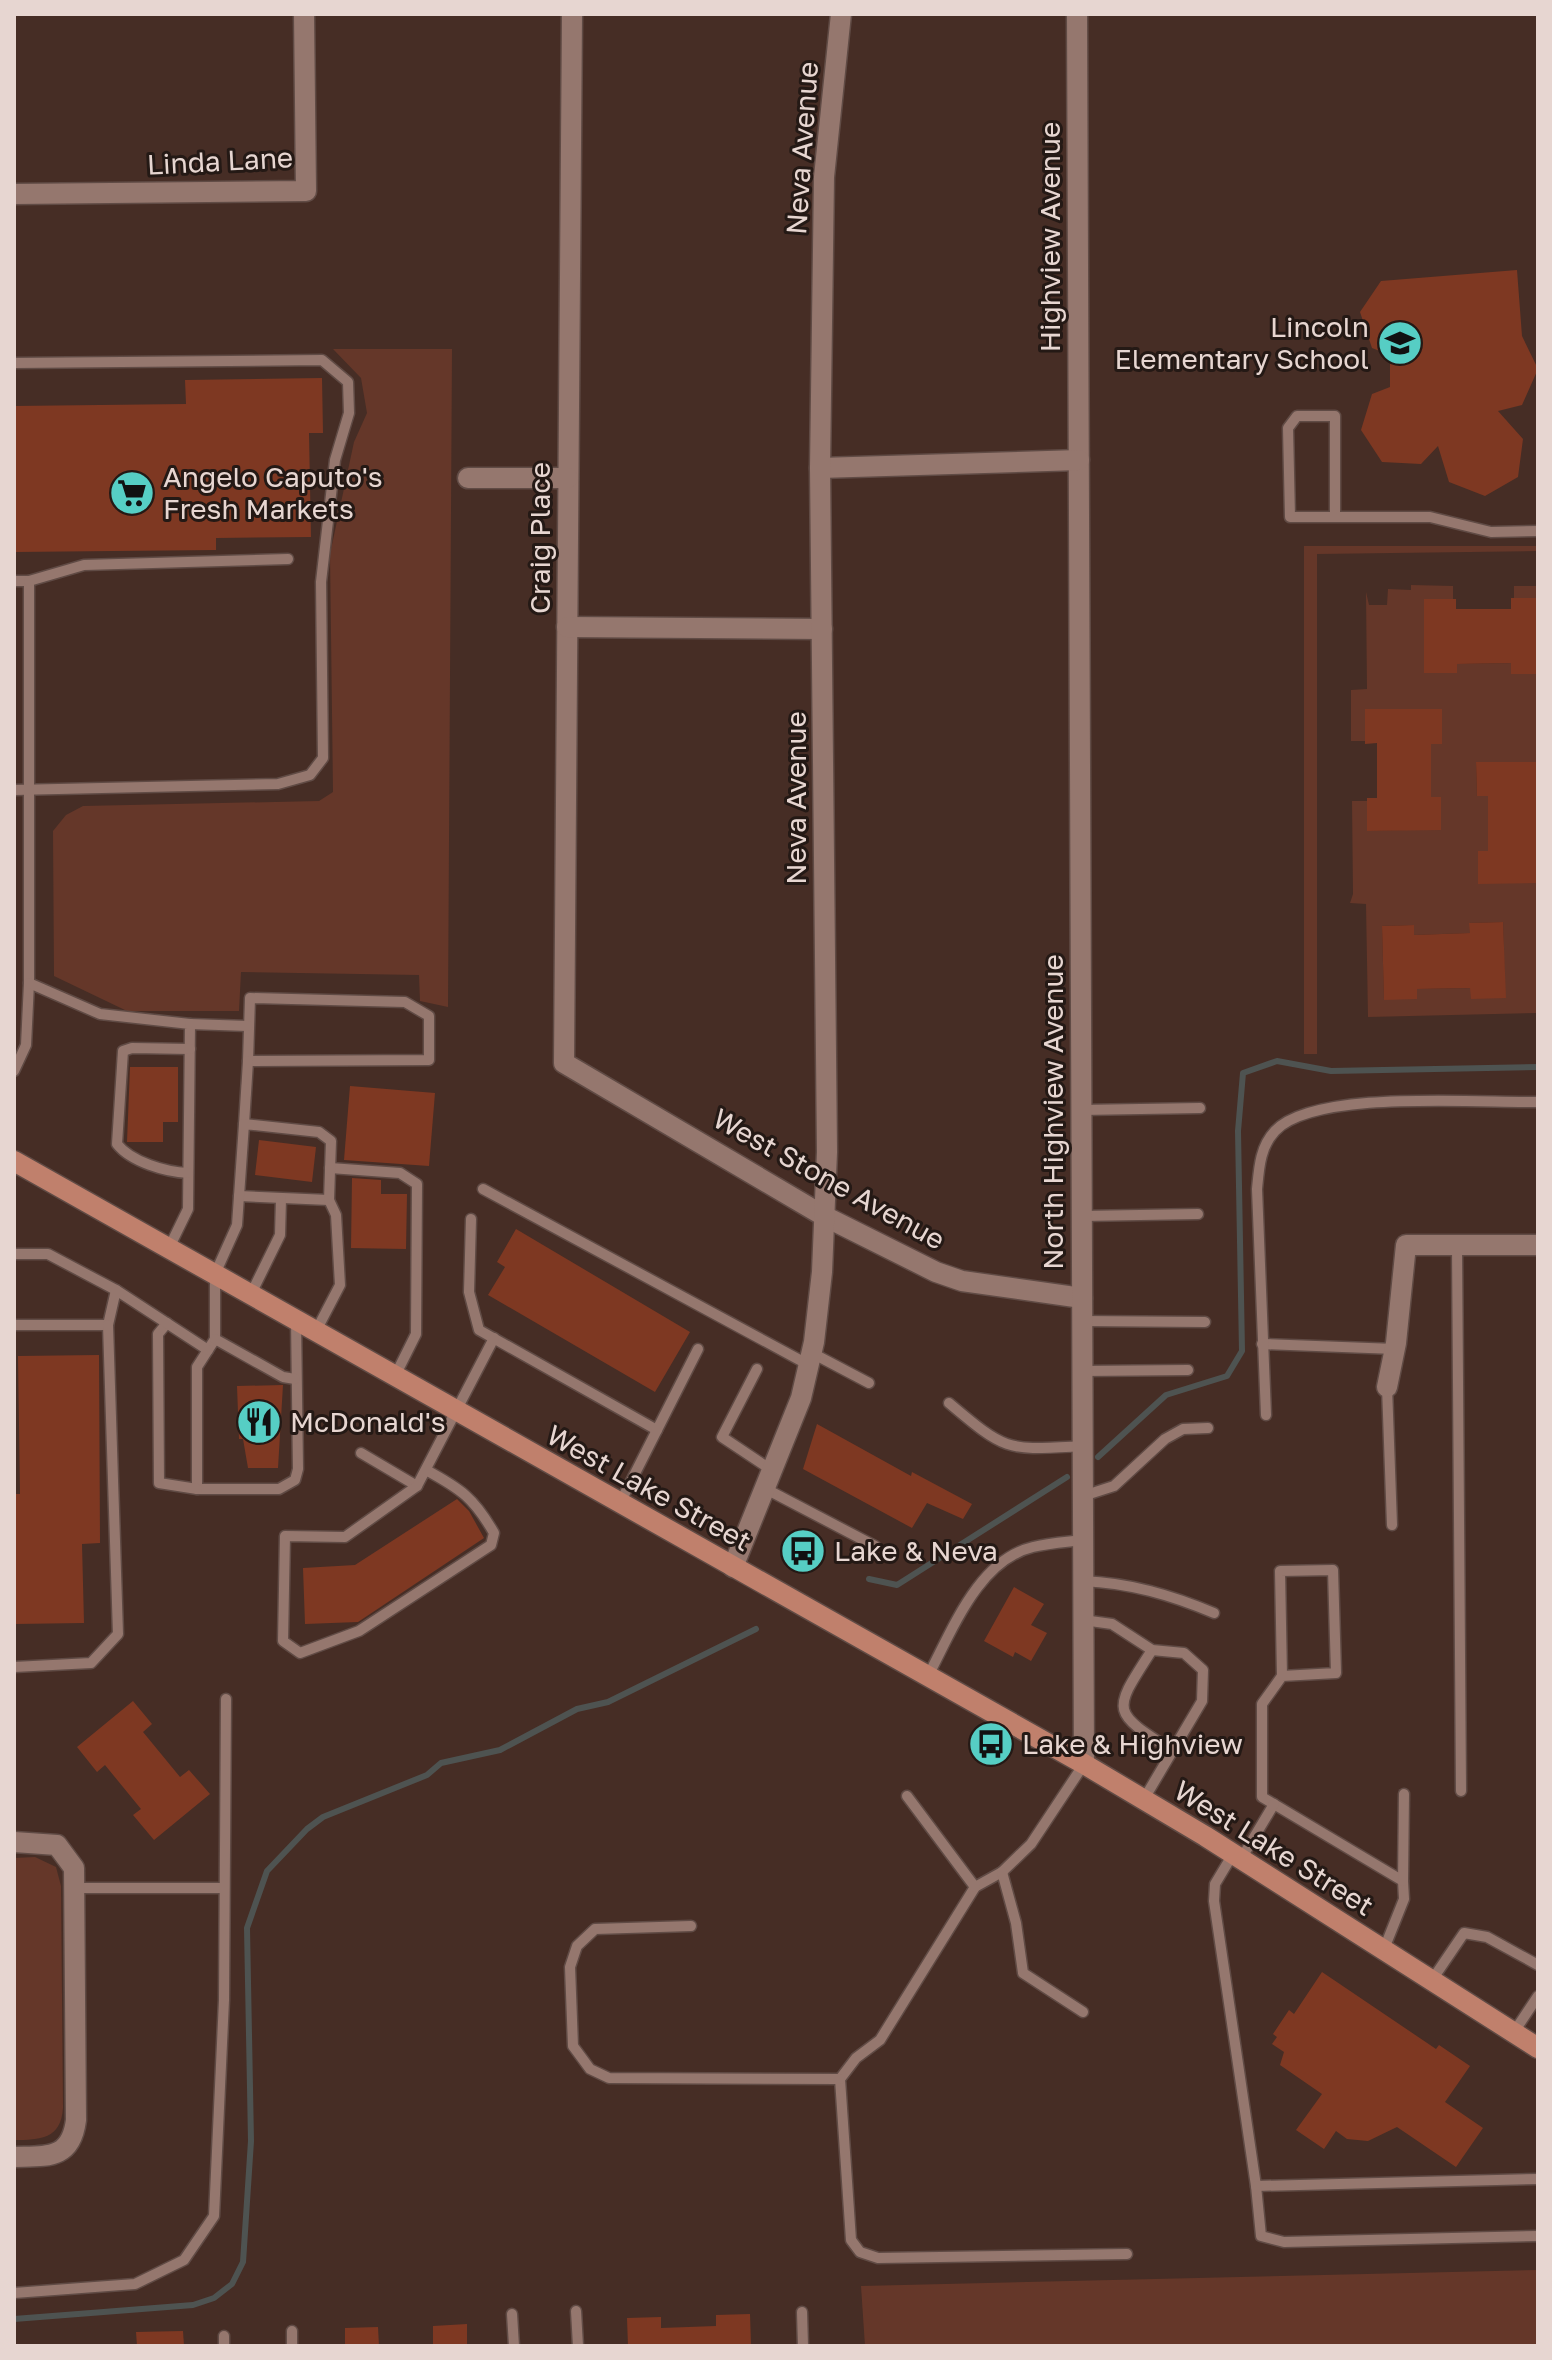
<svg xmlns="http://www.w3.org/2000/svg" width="1552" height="2360" viewBox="0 0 1552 2360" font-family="'Golos Text',sans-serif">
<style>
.green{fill:#653729;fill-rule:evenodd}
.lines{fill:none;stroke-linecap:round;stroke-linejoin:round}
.stream{stroke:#4e5351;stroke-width:6}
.building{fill:#7e3822}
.lane-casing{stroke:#604b45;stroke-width:13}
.street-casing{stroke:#604b45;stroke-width:23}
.primary-casing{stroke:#604b45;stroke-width:23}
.lane{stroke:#95776e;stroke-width:10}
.street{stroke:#95776e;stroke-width:20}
.primary{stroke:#c0806c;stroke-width:20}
.labels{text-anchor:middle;stroke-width:6;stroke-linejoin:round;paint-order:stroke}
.street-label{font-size:28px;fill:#e7d6d1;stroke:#241915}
.poi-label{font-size:28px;fill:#e7d6d1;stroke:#241915;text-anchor:start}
</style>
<rect width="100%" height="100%" fill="#462d25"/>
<g class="green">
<path d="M 333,349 L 452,349 L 448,1007 L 420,1001 L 419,975 L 241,972 L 239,1011 L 127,1011 L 54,976 L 53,831 L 66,815 L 83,806 L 319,801 L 333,792 L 330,554 L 354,442 L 367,413 L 361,378 Z"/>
<path d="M 1304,546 L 1538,546 L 1538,551 L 1317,554 L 1317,1054 L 1304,1054 Z"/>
<path d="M 1411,585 L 1453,586 L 1453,599 L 1424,599 L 1424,673 L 1457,673 L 1457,664 L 1511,663 L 1511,674 L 1538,674 L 1538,762 L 1476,763 L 1477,796 L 1488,796 L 1488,851 L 1478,852 L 1478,883 L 1538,883 L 1538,1013 L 1368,1017 L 1366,904 L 1350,903 L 1353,894 L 1352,801 L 1367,801 L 1367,831 L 1441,829 L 1441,797 L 1431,797 L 1431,744 L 1442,743 L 1442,709 L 1366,709 L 1366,741 L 1351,741 L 1351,690 L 1367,689 L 1366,592 L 1369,605 L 1387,605 L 1388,589 L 1411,590 ZM 1503,922 L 1505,998 L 1470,988 L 1417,989 L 1384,999 L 1382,926 L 1414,925 L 1414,935 L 1470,933 L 1470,923 Z"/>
<rect x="1514" y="586" width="24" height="12"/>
<path d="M 35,1857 L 56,1867 L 61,1886 L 63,2108 C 61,2139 40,2140 14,2140 L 14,1858 Z"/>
<path d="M 1538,2270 L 1538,2346 L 865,2346 L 861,2286 Z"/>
</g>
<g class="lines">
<g class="stream">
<path d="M 1098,1457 L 1166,1395 L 1227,1376 L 1242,1351 L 1238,1131 L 1243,1073 L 1277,1061 L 1331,1071 L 1538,1067"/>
<path d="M 869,1579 L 897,1585 L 1067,1477"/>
<path d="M 14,2319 L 193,2305 L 214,2298 L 232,2284 L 243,2262 L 251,2141 L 247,1928 L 267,1871 L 307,1829 L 323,1817 L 427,1775 L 441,1763 L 500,1750 L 577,1709 L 608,1702 L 756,1629"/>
</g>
</g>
<g class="building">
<path d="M 1517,270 L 1522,336 L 1538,369 L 1522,405 L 1498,411 L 1523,439 L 1518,477 L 1485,496 L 1449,482 L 1438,446 L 1421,464 L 1382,462 L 1361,430 L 1372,394 L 1390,387 L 1390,355 L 1372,348 L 1360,312 L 1381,281 Z"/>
<path d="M 322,378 L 323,433 L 309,433 L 311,537 L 216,538 L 216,550 L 14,552 L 14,406 L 186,404 L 185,380 Z"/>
<path d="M 1511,598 L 1538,598 L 1538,674 L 1511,674 L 1511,663 L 1457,664 L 1457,673 L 1424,673 L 1424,599 L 1456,599 L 1456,609 L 1511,609 Z"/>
<path d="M 1365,709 L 1442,709 L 1442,744 L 1431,744 L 1431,797 L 1441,797 L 1441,830 L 1367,831 L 1367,798 L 1377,798 L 1377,743 L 1365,744 Z"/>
<path d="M 1476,762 L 1538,762 L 1538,883 L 1478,884 L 1478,851 L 1488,851 L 1488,796 L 1477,796 Z"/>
<path d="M 1503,922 L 1506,998 L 1471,999 L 1470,988 L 1417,989 L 1417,999 L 1384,1000 L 1382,926 L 1414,925 L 1414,935 L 1470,933 L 1469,923 Z"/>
<path d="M 130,1067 L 178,1067 L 178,1122 L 163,1122 L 163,1142 L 127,1142 Z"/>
<path d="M 350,1086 L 435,1093 L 429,1166 L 344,1160 Z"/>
<path d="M 259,1140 L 316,1147 L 312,1182 L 255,1175 Z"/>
<path d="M 352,1178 L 381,1180 L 381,1194 L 407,1194 L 406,1249 L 351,1248 Z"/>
<path d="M 516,1229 L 690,1332 L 655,1392 L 488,1295 L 505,1267 L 497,1262 Z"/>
<path d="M 99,1355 L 100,1543 L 82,1544 L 84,1623 L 14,1624 L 14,1494 L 20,1494 L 18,1356 Z"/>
<path d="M 283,1385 L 278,1468 L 248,1468 L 243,1439 L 239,1439 L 237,1386 Z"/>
<path d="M 817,1424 L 911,1476 L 912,1472 L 972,1504 L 963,1519 L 927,1503 L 912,1528 L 803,1469 Z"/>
<path d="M 457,1499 L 469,1511 L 484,1538 L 358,1622 L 305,1624 L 303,1568 L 355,1565 Z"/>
<path d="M 1014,1587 L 1044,1604 L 1031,1625 L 1047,1633 L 1031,1661 L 1015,1652 L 1013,1657 L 984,1641 Z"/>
<path d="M 133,1701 L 152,1724 L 143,1732 L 180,1777 L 189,1770 L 210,1794 L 154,1840 L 133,1815 L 141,1809 L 105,1765 L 97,1772 L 77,1747 Z"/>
<path d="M 1322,1972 L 1436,2049 L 1439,2045 L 1470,2066 L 1445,2102 L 1483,2128 L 1456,2167 L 1397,2127 L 1368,2141 L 1347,2139 L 1336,2131 L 1324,2149 L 1296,2130 L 1322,2094 L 1280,2065 L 1284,2052 L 1272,2044 L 1277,2037 L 1273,2034 L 1289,2010 L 1294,2014 Z"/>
<path d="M 750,2314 L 751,2346 L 628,2346 L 627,2318 L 661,2317 L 661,2328 L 716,2326 L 716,2315 Z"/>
<path d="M 467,2324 L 467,2346 L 433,2346 L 433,2326 Z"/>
<path d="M 378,2327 L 379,2346 L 345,2346 L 345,2328 Z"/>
<path d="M 183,2331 L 184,2346 L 137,2346 L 136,2332 Z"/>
</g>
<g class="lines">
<g class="lane-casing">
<g id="lane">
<path d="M 14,363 L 322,360 L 348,382 L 349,413 L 335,460 L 321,582 L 323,758 L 310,775 L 278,784 L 14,790"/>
<path d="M 1335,517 L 1335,416 L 1297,416 L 1288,428 L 1290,517 L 1430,517 L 1491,532 L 1538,531"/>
<path d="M 14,581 L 29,581 L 29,983 L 26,1045 L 14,1071"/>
<path d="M 29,581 L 84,565 L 288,559"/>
<path d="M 29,983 L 100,1014 L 190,1024 L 188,1209 L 169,1248"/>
<path d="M 250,998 L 405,1002 L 429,1016 L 429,1060 L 248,1061 Z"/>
<path d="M 190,1024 L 248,1026"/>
<path d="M 1081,1110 L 1200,1108"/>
<path d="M 244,1124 L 248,1061"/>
<path d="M 330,1168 L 400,1173 L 417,1184 L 416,1334 L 395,1376"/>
<path d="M 188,1173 C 166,1172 131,1162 117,1144 L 123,1051 L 132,1048 L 190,1049"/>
<path d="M 483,1189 L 809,1365"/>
<path d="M 239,1196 L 329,1200"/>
<path d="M 1082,1216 L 1198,1214"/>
<path d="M 471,1219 L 469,1292 L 479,1330 L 657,1430"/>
<path d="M 1457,1245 L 1461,1791"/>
<path d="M 14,1254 L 48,1254 L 116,1290"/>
<path d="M 251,1294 L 280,1235 L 281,1199"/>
<path d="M 296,1320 L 298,1469 L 295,1480 L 279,1489 L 197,1489 L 197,1367 L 215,1339 L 215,1274 L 237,1225 L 244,1124 L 319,1132 L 331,1141 L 329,1200 L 336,1215 L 340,1285 L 316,1331"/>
<path d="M 1082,1321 L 1205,1322"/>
<path d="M 167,1323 L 158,1334 L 159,1483 L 197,1489"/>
<path d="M 14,1325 L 108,1325 L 116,1290 L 208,1350"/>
<path d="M 215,1339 L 283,1377 L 295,1379"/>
<path d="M 1262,1344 L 1395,1349"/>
<path d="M 812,1353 L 869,1383"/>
<path d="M 757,1369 L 722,1437 L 773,1471"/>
<path d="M 1082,1371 L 1188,1370"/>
<path d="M 1387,1387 L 1392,1525"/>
<path d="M 949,1403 C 1008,1453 1007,1450 1083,1446"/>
<path d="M 1266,1415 L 1257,1189 C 1259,1168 1260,1147 1275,1131 C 1314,1089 1480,1103 1538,1102"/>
<path d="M 361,1453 L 417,1486"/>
<path d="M 426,1470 C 461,1489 474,1498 494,1533 L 491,1545 L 359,1631 L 300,1653 L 283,1641 L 285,1536 L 345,1537 L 417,1486 L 494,1338"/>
<path d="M 766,1489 L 875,1546"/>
<path d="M 1083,1496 L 1114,1486 L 1165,1439 L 1183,1429 L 1208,1428"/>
<path d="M 620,1503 L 698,1349"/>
<path d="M 1083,1581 C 1130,1583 1171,1595 1214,1613"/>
<path d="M 1083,1620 L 1112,1624 L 1152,1650 L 1184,1653 L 1203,1670 L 1202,1701 L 1144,1799"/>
<path d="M 1152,1650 C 1112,1712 1110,1711 1173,1751"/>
<path d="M 14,1667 L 91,1663 L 118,1634 L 108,1325"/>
<path d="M 928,1676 C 952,1631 978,1560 1033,1547 C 1049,1543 1067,1542 1083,1540"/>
<path d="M 1282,1676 L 1280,1571 L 1333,1570 L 1336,1673 L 1282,1676 L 1262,1704 L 1262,1797 L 1403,1881 L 1404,1899 L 1384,1949"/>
<path d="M 1084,1764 L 1031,1844 L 1002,1872 L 975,1887 L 880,2040 L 856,2058 L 840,2079 L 851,2240 L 860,2252 L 878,2258 L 1127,2254"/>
<path d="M 907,1796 L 975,1887"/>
<path d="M 1233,1854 L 1215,1884 L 1214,1901 L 1256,2186 L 1538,2179"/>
<path d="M 1241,1859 L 1274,1804"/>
<path d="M 1002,1872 L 1016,1923 L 1023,1973 L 1083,2012"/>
<path d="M 1403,1881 L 1404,1794"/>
<path d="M 76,1888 L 223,1888"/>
<path d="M 691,1926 L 595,1929 L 577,1946 L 570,1967 L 573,2046 L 590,2069 L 609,2078 L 840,2079"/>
<path d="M 1432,1980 L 1464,1933 L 1487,1937 L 1538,1965"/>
<path d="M 1514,2032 L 1538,1996"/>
<path d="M 1256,2186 L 1261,2236 L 1284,2242 L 1538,2236"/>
<path d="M 14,2293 L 135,2284 L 184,2260 L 214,2216 L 224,2000 L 226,1699"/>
<path d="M 576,2311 L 578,2346"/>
<path d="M 802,2312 L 803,2346"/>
<path d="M 512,2314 L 514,2346"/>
<path d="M 292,2331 L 292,2346"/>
<path d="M 224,2336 L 224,2346"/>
</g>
</g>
<g class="street-casing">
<g id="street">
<path d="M 572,14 L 564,1063 L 824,1216 L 936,1272 L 962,1281 L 1082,1298"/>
<path d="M 1077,14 L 1084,1764"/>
<path d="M 14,194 L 306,191 L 304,14"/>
<path d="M 820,468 L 1079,460"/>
<path d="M 468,478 L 568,478"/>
<path d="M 567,627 L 822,629"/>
<path d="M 1387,1387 L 1396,1343 L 1406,1245 L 1538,1245"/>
<path d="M 733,1567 L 801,1398 L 814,1342 L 822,1272 L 827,1152 L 820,468 L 824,177 L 841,14"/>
<path d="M 14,1842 L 57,1845 L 74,1868 L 76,2120 C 71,2160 47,2156 14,2157"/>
</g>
</g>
<g class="primary-casing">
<path id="primary" d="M 14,1161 L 1084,1764 L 1205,1836 L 1538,2048"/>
</g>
<use href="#lane" class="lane"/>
<use href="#street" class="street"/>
<use href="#primary" class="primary"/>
</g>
<defs>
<g id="school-disc" transform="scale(2.3)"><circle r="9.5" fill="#56cec4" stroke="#241915"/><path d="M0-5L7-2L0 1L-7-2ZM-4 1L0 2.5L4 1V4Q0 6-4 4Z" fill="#111"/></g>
<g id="supermarket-disc" transform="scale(2.3)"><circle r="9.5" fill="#56cec4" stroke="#241915"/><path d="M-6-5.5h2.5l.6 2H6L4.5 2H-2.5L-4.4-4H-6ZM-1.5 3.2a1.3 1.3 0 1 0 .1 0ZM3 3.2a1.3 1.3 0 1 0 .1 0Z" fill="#111"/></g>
<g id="restaurant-disc" transform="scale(2.3)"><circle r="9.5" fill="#56cec4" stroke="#241915"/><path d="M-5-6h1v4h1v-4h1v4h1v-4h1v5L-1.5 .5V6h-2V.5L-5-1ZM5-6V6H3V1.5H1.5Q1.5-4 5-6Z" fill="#111"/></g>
<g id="bus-disc" transform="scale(2.3)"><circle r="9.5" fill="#56cec4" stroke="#241915"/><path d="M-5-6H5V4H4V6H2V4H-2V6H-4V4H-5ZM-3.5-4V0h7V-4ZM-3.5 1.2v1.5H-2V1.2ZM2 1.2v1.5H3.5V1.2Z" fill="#111"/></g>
</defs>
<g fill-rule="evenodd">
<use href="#school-disc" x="1400" y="343"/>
<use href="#supermarket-disc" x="132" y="493"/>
<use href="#restaurant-disc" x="259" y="1422"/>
<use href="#bus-disc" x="803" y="1551"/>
<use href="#bus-disc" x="991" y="1744"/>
</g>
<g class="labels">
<g class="street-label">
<text transform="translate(802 148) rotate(-86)" y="10">Neva Avenue</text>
<text transform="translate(220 161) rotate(-3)" y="10">Linda Lane</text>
<text transform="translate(1050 237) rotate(-90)" y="10">Highview Avenue</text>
<text transform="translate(540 538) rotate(-90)" y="10">Craig Place</text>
<text transform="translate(796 798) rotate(-90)" y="10">Neva Avenue</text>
<text transform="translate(1053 1112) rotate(-90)" y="10">North Highview Avenue</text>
<text transform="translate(829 1179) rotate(29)" y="10">West Stone Avenue</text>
<text transform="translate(649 1488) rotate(29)" y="10">West Lake Street</text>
<text transform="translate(1274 1848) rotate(32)" y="10">West Lake Street</text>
</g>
<g class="poi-label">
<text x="1369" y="337" text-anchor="end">Lincoln<tspan x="1369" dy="32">Elementary School</tspan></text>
<text x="163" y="487">Angelo Caputo's<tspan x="163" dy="32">Fresh Markets</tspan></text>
<text x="290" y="1432">McDonald's</text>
<text x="834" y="1561">Lake &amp; Neva</text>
<text x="1022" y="1754">Lake &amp; Highview</text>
</g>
</g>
<rect width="1552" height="2360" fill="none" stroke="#e7d6d1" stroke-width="32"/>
</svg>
